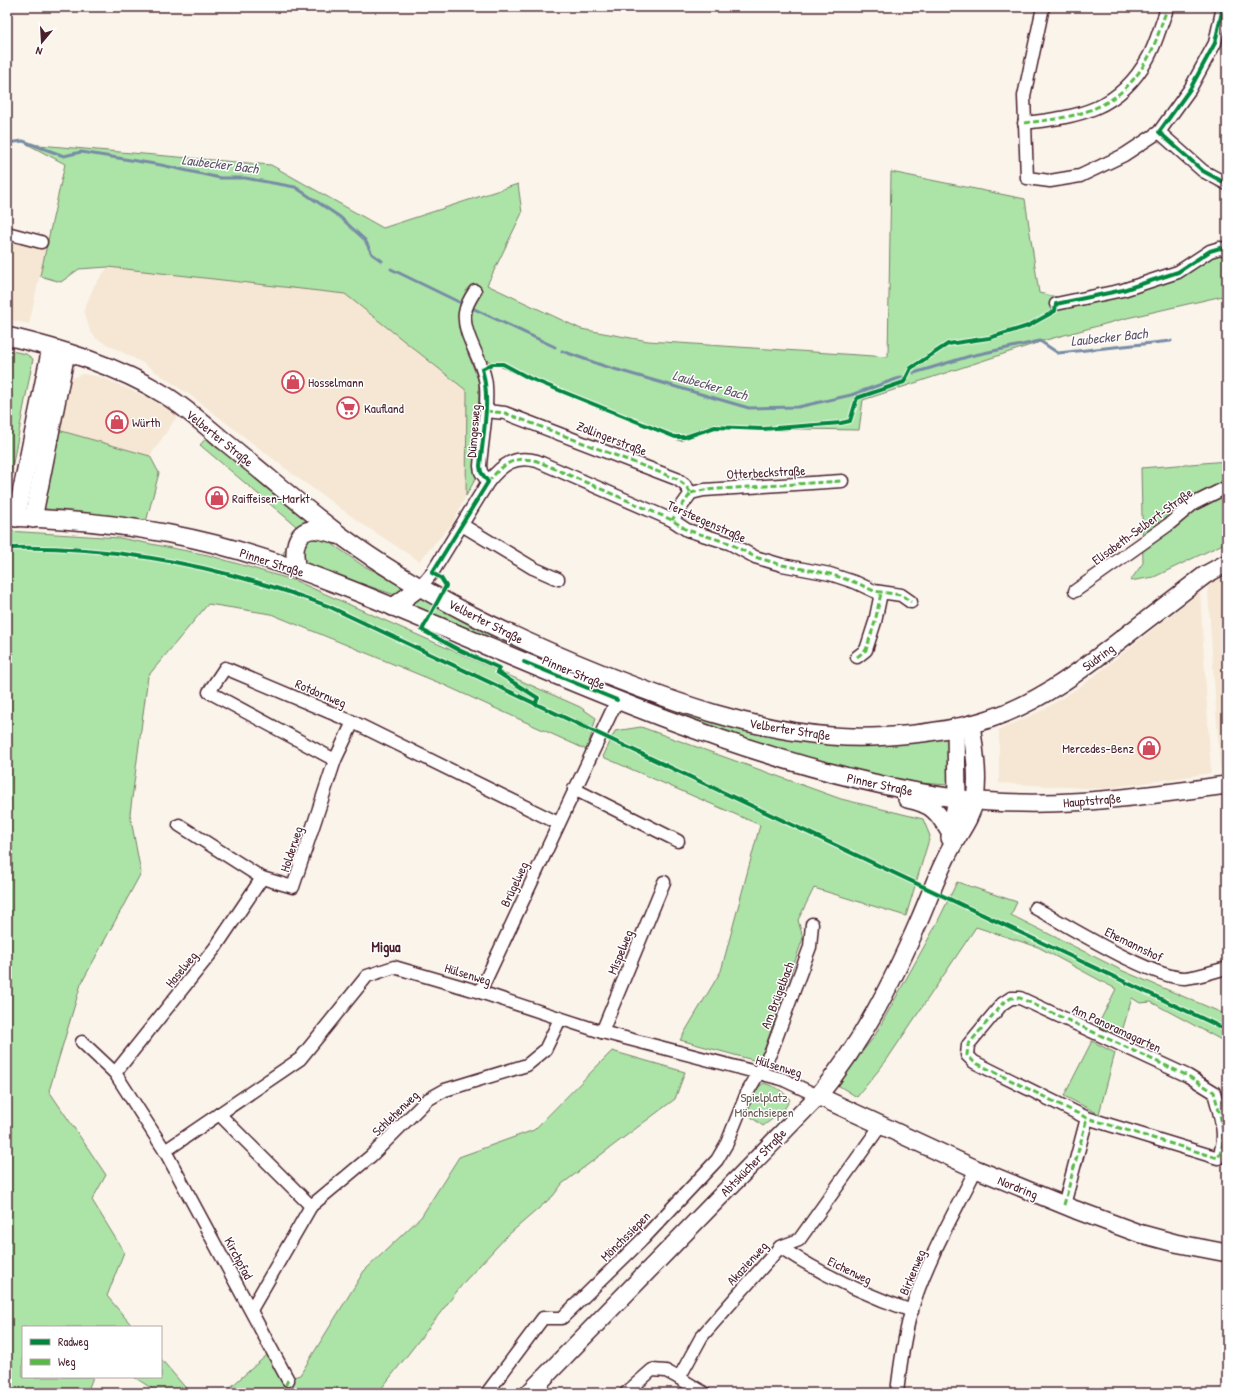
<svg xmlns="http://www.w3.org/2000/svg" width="1234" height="1400" viewBox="0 0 1234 1400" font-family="'Patrick Hand',sans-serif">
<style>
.built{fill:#f5e7d3}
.green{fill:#ace3a7;stroke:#7b8169}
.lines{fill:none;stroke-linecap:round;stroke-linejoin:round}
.stream{stroke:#778ca5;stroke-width:3}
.street-casing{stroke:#4a1f2b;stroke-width:15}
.secondary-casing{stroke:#4a1f2b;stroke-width:20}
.street{stroke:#fff;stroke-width:12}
.secondary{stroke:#fff;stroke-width:17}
.quiet{stroke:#58b947;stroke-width:3;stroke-dasharray:6 3;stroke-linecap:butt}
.cycleway-casing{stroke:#fff;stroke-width:6}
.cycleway{stroke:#00873e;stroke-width:4}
.labels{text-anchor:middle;stroke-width:3;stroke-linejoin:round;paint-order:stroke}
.poi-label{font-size:13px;fill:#4a1f2b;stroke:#fff;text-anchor:start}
.street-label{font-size:13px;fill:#4a1f2b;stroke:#fff}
.park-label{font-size:13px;fill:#675a50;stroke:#fff}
.water-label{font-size:14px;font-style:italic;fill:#605568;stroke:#fff}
.neighbourhood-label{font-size:14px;font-weight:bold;fill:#4a1f2b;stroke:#fff}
</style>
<rect width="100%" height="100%" fill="#faf4eb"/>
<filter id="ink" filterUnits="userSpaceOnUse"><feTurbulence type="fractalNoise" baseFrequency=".025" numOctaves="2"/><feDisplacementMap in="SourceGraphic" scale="8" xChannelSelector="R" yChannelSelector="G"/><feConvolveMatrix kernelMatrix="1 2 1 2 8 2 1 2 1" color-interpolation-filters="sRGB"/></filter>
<g filter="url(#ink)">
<g class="built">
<path d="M 7,227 L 48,238 L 29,324 L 7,319 Z"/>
<path d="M 108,267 L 345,294 L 467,391 L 466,496 L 452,524 L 419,561 L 361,523 L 294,475 L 194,398 L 143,363 L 97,339 L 90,331 L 84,310 L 94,286 Z"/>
<path d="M 83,374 L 101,377 L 147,397 L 178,415 L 150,456 L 58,430 L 67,380 Z"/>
<path d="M 1227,570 L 1227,768 L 1220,768 L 1207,577 Z"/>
<path d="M 1200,592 L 1211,773 L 1102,789 L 999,783 L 999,730 L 1045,709 L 1084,684 Z"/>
</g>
<g class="green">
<path d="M 27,144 L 271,165 L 383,228 L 518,184 L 522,213 L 487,285 L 581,329 L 648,341 L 888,357 L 891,172 L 1025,199 L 1039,293 L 1070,300 L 1182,272 L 1215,252 L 1227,250 L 1227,295 L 1127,318 L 1046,340 L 863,400 L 859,430 L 799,429 L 763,431 L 716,428 L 680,441 L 523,377 L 467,351 L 479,382 L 477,476 L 466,496 L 467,391 L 345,294 L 108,267 L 79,269 L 61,282 L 40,276 L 65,164 Z"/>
<path d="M 7,350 L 26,354 L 33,359 L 7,494 Z"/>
<path d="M 58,430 L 150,456 L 159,473 L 146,522 L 43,512 Z"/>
<path d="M 208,436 L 319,527 L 308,527 L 291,561 L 282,556 L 296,526 L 200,445 Z"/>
<path d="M 1227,461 L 1227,542 L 1154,577 L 1130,581 L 1143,563 L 1141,468 Z"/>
<path d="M 7,531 L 120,538 L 208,555 L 296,581 L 580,707 L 596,718 L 587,750 L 442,684 L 271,614 L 208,604 L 148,676 L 130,814 L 141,873 L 81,984 L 49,1091 L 106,1175 L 92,1200 L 124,1252 L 107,1296 L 133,1327 L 23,1327 L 23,1377 L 93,1377 L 87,1393 L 7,1393 Z"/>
<path d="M 305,538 L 324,538 L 362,565 L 404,586 L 404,588 L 400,595 L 395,595 L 303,564 L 301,544 Z"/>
<path d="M 421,595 L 773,735 L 945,736 L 949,740 L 948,785 L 908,782 L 874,775 L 830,764 L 765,745 L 630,696 L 405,603 Z"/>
<path d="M 641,727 L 841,799 L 923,819 L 930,836 L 906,916 L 814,888 L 798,920 L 803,938 L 760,1062 L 680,1040 L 721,971 L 760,825 L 603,757 L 615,731 Z"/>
<path d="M 957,882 L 1017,902 L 1011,915 L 1123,971 L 1227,1015 L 1227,1043 L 1151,1002 L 1140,1003 L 1132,998 L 1120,1038 L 1097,1027 L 1116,989 L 1038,947 L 976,927 L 886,1061 L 857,1097 L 836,1084 L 874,1037 L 936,925 Z"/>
<path d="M 1092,1041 L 1115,1053 L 1099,1114 L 1064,1096 Z"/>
<path d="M 612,1051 L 685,1072 L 675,1099 L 562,1184 L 553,1196 L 507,1236 L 465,1281 L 378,1393 L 224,1393 L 267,1355 L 284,1380 L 300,1375 L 364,1271 L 421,1217 L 459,1157 L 534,1130 Z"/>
<path d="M 764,1083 C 775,1087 783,1090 790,1100 L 783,1111 L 763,1126 L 743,1111 L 750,1093 Z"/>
<path d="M 161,1359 L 190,1393 L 159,1393 L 134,1377 L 161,1377 Z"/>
</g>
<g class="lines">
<g class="stream">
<path d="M 7,143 L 23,141 L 64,156 L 81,152 L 161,165 L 220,178 L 245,178 L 295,187 L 340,217 L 365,240 L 372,254 L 382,261"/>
<path d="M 391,269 L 465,305"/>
<path d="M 470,307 L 555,347"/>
<path d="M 562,351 L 604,366 L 749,408 L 798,407 L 851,395 L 902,377"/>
<path d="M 914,373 L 970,356 L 1040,341 L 1058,353 L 1171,341"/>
</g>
<g class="street-casing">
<g id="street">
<path d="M 1043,7 L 1024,96 L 1027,178 L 1050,181 L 1080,176 L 1124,155 L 1159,132 L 1190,89 L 1215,43 L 1223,7"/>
<path d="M 1024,123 C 1079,117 1119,110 1148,58 C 1156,44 1160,27 1166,12 L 1164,7"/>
<path d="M 1159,132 L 1203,171 L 1227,184"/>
<path d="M 7,233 L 41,242"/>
<path d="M 1056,304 L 1123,290 L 1178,272 L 1210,251 L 1220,248 L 1227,250"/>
<path d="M 486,411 L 505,413 L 677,479 L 685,485 L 691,493 L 672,520"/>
<path d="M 488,482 C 502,465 514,455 537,461 L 672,520 L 687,530 L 729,543 L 755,557 L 782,565 L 830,574 L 857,583 L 874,591 L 901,595 L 911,602"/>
<path d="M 691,493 L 704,490 L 842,481"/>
<path d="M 462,525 L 533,568 L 558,579"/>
<path d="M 420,587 L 432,573 L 488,482 L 481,472 L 480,466 C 482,439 488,412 486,386 C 485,362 462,336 465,313 C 466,305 471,297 475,291"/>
<path d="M 1075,591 L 1168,525 L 1193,504 L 1227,487"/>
<path d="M 857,657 L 866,650 L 875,622 L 881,593"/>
<path d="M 335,760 L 209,692 L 225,668 L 353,722 L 558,823"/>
<path d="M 574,789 L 678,841"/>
<path d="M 179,825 L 262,878 L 293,887 L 335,760 L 353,722"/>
<path d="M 1035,908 C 1067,925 1153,979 1185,978 C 1199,977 1214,971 1227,968"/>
<path d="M 480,992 L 617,700"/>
<path d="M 602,1032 L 664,882"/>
<path d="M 82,1042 L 115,1073 L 165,1151 L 288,1380"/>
<path d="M 115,1073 L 215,948 L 262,878"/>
<path d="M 219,1114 L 311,1206"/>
<path d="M 165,1151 L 300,1059 L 367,976 L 394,967 L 480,992 L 602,1032 L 782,1079 L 818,1096"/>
<path d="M 1064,1205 L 1087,1118 L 974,1062 L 967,1055 L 968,1045 L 1002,1004 L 1011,998 L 1020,998 L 1188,1076 L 1214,1092 C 1219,1113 1229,1137 1218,1158 L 1087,1118"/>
<path d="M 780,1247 C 821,1274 865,1295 912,1311"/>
<path d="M 251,1310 L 311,1206 L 371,1156 L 427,1100 L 445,1090 L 527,1065 L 545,1050 L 560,1019"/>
<path d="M 679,1378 L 704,1393"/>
<path d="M 487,1393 L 543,1318 L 562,1318 L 643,1239 L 717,1160 L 727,1143 L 747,1093 L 771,1052 L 810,947 L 812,924"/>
<path d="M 626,1393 L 652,1370 L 666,1371 L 679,1378 L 702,1336 L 780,1247 L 799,1240 L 881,1125"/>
<path d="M 897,1393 C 900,1366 904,1338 911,1312 C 925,1263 954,1214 976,1169"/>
</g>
</g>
<g class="secondary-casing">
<g id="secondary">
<path d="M 7,336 C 61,349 118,366 165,395 C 186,408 205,425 224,441 C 263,472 300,505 340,535 C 420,594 511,637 603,674 C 676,703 752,730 831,736 C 878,740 948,733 992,718 C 1040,702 1080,671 1119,641 C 1148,619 1176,597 1205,575 L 1227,563"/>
<path d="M 7,517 C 77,519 148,527 215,544 C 299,566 380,601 460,635 C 620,702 781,773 954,798 C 1046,811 1136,797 1227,785"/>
<path d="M 16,518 L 51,348"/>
<path d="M 33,519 L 66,353"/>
<path d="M 297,569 C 293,553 293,527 318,530 C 324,531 331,533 337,535"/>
<path d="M 393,607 L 420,587"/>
<path d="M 907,799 C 933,804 938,812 951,834"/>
<path d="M 950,838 L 957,798 L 956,727"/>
<path d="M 818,1096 L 976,1169 L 1076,1210 L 1138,1233 L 1175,1243 L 1227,1253"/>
<path d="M 529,1393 L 818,1096 C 862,1043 892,983 919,921 C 929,898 937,875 948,854 C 957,835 971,820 975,799 C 979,775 974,748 971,724"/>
</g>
</g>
<use href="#street" class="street"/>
<use href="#secondary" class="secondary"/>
<g class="quiet">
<path d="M 1024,123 C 1079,117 1119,110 1148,58 C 1156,44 1160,27 1166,12 L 1164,7"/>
<path d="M 486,411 L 505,413 L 677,479 L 685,485 L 691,493 L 672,520"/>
<path d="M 488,482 C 502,465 514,455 537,461 L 672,520 L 687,530 L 729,543 L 755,557 L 782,565 L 830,574 L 857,583 L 874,591 L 901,595 L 911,602"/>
<path d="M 691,493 L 704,490 L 842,481"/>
<path d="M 857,657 L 866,650 L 875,622 L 881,593"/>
<path d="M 1064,1205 L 1087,1118 L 974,1062 L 967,1055 L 968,1045 L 1002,1004 L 1011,998 L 1020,998 L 1188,1076 L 1214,1092 C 1219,1113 1229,1137 1218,1158 L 1087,1118"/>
<path d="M 282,1393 L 288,1380"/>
</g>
<g class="cycleway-casing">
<g id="cycleway">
<path d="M 1223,7 L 1215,43 L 1190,89 L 1159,132 L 1203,171 L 1227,184"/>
<path d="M 7,548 C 118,545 225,567 328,606 L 1227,1030"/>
<path d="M 524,662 L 617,700"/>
<path d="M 535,704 L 538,698 L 497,672 L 499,668 L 459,650 L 422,630 L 446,586 L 441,578 L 432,573 L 488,482 L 481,472 L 480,466 C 483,434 491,400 482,369 L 492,364 L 503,364 L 529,378 L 675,437 L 685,437 L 715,427 L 763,429 L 841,423 L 850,421 L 857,398 L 904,382 L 911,368 L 948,344 L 989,338 L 1028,326 L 1055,311 L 1056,304 L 1123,290 L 1178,272 L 1210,251 L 1220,248 L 1227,250"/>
</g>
</g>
<use href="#cycleway" class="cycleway"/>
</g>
</g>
<defs>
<g id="shop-ring" transform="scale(1.15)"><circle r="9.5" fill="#fff" stroke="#d1495b" stroke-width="1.5"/><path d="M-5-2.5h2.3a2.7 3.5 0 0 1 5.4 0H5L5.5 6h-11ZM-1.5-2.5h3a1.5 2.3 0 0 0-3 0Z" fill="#d1495b"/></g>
<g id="supermarket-ring" transform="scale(1.15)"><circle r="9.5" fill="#fff" stroke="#d1495b" stroke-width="1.5"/><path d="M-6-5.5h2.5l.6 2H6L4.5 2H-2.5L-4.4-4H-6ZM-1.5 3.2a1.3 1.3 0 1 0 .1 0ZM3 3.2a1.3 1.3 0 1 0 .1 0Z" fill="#d1495b"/></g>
</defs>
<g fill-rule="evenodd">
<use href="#shop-ring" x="293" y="382"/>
<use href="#supermarket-ring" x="348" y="408"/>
<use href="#shop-ring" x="117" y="422"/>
<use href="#shop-ring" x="217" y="498"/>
<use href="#shop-ring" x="1149" y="748"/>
</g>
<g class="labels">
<g class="poi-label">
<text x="308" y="387">Hosselmann</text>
<text x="364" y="413">Kaufland</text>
<text x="132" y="427">Würth</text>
<text x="232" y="503">Raiffeisen-Markt</text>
<text x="1134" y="753" text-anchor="end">Mercedes-Benz</text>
</g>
<g class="street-label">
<text transform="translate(473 431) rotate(-85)" y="5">Dümgesweg</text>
<text transform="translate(220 438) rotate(39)" y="5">Velberter Straße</text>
<text transform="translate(612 438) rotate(21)" y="5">Zollingerstraße</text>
<text transform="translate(766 472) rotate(-3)" y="5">Otterbeckstraße</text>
<text transform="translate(707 521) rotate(24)" y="5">Tersteegenstraße</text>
<text transform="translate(1142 526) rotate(-36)" y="5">Elisabeth-Selbert-Straße</text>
<text transform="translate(272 562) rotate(18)" y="5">Pinner Straße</text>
<text transform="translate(486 621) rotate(27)" y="5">Velberter Straße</text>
<text transform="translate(1098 657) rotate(-37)" y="5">Südring</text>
<text transform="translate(574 672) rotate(23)" y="5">Pinner Straße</text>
<text transform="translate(321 693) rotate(23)" y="5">Rotdornweg</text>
<text transform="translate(790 729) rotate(9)" y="5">Velberter Straße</text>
<text transform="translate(880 784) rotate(12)" y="5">Pinner Straße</text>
<text transform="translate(1092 800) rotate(-5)" y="5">Hauptstraße</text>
<text transform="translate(291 849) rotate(-72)" y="5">Holderweg</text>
<text transform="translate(514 884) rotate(-65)" y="5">Brügelweg</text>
<text transform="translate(1134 944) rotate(26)" y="5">Ehemannshof</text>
<text transform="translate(620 952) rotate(-68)" y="5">Mispelweg</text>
<text transform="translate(181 969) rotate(-51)" y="5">Haselweg</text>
<text transform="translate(468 974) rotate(17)" y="5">Hülsenweg</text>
<text transform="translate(777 995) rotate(-69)" y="5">Am Brügelbach</text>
<text transform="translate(1117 1028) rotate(25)" y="5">Am Panoramagarten</text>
<text transform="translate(779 1066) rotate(17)" y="5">Hülsenweg</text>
<text transform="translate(395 1113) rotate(-44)" y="5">Schlehenweg</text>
<text transform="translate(753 1162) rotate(-46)" y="5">Abtskücher Straße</text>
<text transform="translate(1018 1187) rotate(22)" y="5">Nordring</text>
<text transform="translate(625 1236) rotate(-45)" y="5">Mönchssiepen</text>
<text transform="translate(239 1258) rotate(62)" y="5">Kirchpfad</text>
<text transform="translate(747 1263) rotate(-48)" y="5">Akazienweg</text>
<text transform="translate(850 1270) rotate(26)" y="5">Eichenweg</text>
<text transform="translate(912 1272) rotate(-67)" y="5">Birkenweg</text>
</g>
<g class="park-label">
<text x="764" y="1102">Spielplatz<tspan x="764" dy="15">Mönchsiepen</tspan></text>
</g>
<g class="water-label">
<text transform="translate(220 164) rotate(7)" y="5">Laubecker Bach</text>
<text transform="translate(1109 337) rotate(-6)" y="5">Laubecker Bach</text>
<text transform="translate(710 385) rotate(16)" y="5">Laubecker Bach</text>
</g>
<g class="neighbourhood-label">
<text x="386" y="952">Migua</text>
</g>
</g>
<rect width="1234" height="1400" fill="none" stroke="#fff" stroke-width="24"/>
<rect x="12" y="12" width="1210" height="1376" fill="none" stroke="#4a1f2b" stroke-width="1.5" filter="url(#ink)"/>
<rect x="22" y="1326" width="140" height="52" fill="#ffffff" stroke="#b7a5aa"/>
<rect x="30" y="1339" width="20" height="6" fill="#00873e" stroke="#b7a5aa"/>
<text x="58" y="1346" font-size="12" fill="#4a1f2b">Radweg</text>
<rect x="30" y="1359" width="20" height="6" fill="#58b947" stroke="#b7a5aa"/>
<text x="58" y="1366" font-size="12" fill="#4a1f2b">Weg</text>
<g transform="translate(42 42) rotate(198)" stroke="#ffffff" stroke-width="3" paint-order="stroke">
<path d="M0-3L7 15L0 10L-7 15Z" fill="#4a1f2b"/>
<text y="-6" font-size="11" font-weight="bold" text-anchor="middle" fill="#4a1f2b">N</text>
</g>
</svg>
